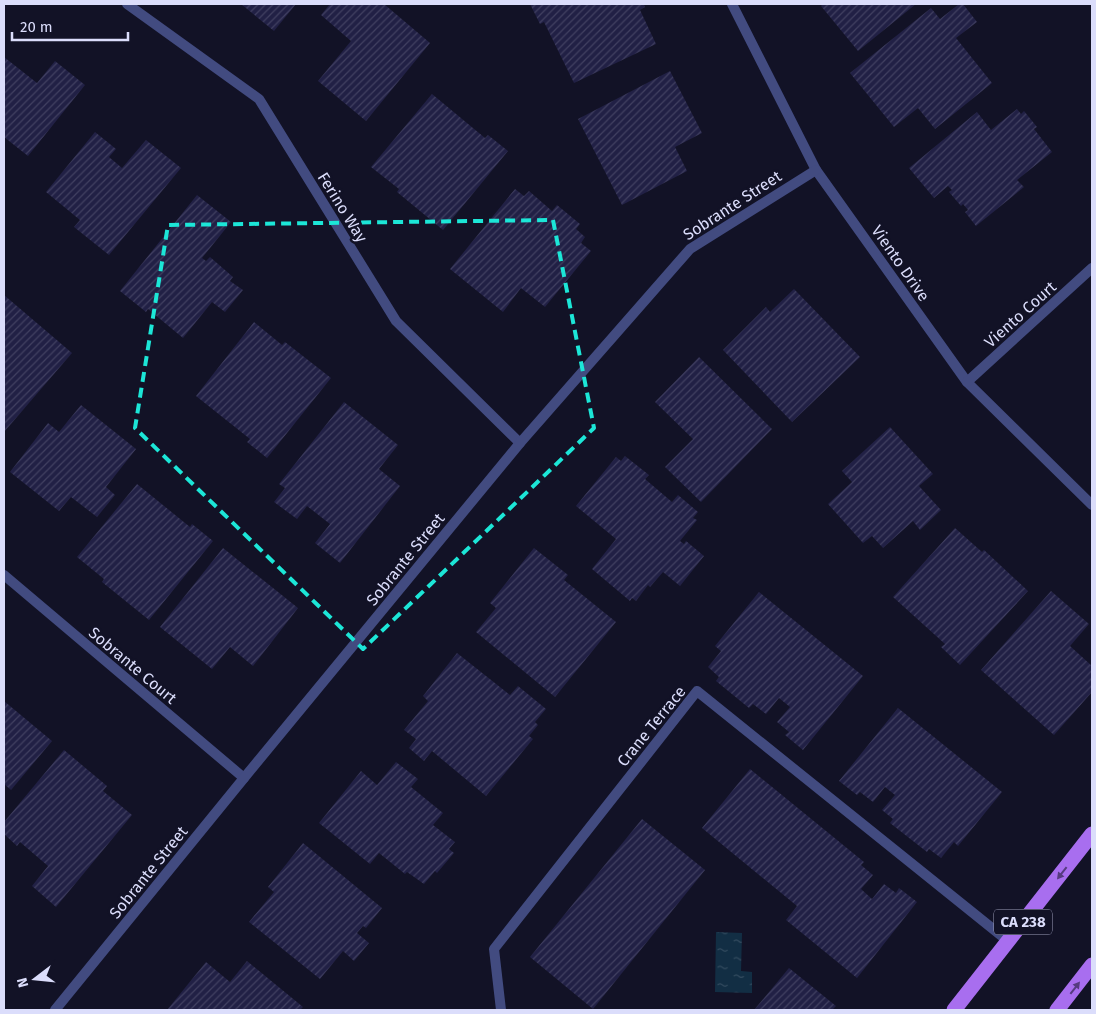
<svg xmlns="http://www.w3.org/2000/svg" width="1096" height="1014" viewBox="0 0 1096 1014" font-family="'Fira Sans',sans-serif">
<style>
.water{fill:url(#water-ripples)}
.building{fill:url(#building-hatch)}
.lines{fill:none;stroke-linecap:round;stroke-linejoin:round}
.street{stroke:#424b80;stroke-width:10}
.primary{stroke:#a86eef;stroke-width:15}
.oneway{fill:#563b80}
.marked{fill:none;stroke:#1ce6d7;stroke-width:4;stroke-dasharray:10 6;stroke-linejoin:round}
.labels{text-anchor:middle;stroke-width:5;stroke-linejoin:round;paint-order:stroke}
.shield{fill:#121226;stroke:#9fa0bb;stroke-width:1}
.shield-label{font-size:15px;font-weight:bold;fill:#dbddfb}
.street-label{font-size:16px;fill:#dbddfb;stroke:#121226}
</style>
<defs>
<pattern id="water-ripples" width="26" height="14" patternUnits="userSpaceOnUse" patternTransform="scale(1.25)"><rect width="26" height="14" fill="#122e44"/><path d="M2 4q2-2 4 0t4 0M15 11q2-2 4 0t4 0" fill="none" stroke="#344c60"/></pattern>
<pattern id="building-hatch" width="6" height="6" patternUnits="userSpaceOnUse" patternTransform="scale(1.25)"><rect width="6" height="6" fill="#212045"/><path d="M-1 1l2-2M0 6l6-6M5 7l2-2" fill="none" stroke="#414061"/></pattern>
</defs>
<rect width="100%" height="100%" fill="#121226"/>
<path class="water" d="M 716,932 L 742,933 L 741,971 L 752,972 L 752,993 L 715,992 Z"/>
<g class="building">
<path d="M 241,4 L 296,4 L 274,31 Z"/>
<path d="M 330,4 L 384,4 L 430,43 L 366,121 L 318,81 L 351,41 L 321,15 Z"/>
<path d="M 530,4 L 644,4 L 645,7 L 640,10 L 656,44 L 574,83 L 544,22 L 540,24 Z"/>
<path d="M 823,4 L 916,4 L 858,51 L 821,6 Z"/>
<path d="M 959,4 L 963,4 L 977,22 L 956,38 L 992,83 L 935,129 L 918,108 L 894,127 L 850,73 L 931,8 L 940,19 Z"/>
<path d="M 4,57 L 37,83 L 55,61 L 85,85 L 28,156 L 4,137 Z"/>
<path d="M 670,71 L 702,133 L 675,147 L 687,171 L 622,205 L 578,119 Z"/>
<path d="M 432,94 L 485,138 L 488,135 L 508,151 L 443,230 L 397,192 L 399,189 L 371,167 Z"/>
<path d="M 1017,109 L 1021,114 L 1024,111 L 1037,127 L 1034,129 L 1052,152 L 1017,180 L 1024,187 L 976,226 L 965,212 L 968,210 L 963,204 L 961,206 L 949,192 L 952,190 L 948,186 L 934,198 L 909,168 L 977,112 L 991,130 Z"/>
<path d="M 95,132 L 116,149 L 109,157 L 122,168 L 146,140 L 181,168 L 109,255 L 74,227 L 80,220 L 46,192 Z"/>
<path d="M 515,189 L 524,196 L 529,191 L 552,211 L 557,205 L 580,224 L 576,229 L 585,237 L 581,243 L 591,251 L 545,307 L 521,288 L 503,312 L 450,269 Z"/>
<path d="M 197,195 L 231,222 L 202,258 L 206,261 L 210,257 L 233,277 L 230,281 L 243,290 L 225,312 L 212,302 L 183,338 L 148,309 L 146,312 L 120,291 Z"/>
<path d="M 794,289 L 860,357 L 792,422 L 723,350 L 766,307 L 770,312 Z"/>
<path d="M 4,295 L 72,353 L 4,432 Z"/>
<path d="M 254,322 L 282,345 L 285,342 L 331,378 L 267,458 L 247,442 L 250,439 L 196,396 Z"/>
<path d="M 699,357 L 772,429 L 701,502 L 665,467 L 693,439 L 655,402 Z"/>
<path d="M 344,402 L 398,445 L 379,469 L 400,486 L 340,563 L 315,543 L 330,524 L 307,506 L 297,519 L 274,502 L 285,488 L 279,484 Z"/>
<path d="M 81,405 L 136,449 L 106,487 L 115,495 L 97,517 L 71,497 L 59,511 L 10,472 L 48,423 L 59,432 Z"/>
<path d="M 890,427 L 933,474 L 919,486 L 941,510 L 920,530 L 913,521 L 883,548 L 872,536 L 863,543 L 828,504 L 852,482 L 842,471 Z"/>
<path d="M 625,456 L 649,475 L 645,479 L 672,502 L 678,495 L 698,512 L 693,518 L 697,520 L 680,541 L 684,544 L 686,541 L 704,556 L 680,586 L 663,572 L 650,587 L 648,585 L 636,601 L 632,598 L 630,601 L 592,569 L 616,539 L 576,506 L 616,457 L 621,461 Z"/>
<path d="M 137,484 L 190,527 L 192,524 L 213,541 L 149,620 L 102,582 L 104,579 L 77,557 Z"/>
<path d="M 955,528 L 982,552 L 984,550 L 1028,591 L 960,665 L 941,647 L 945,644 L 893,597 Z"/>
<path d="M 223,548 L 298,608 L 253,666 L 230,647 L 212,669 L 160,627 Z"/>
<path d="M 534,548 L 568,575 L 564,580 L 616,622 L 555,697 L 476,632 L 496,608 L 490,603 Z"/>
<path d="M 1051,591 L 1089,624 L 1070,646 L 1092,666 L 1092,692 L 1054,735 L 981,670 Z"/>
<path d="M 759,592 L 863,676 L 803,750 L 785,735 L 789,732 L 777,722 L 790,707 L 779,698 L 766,714 L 753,704 L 749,708 L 716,681 L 719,677 L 708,667 L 721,651 L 715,646 Z"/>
<path d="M 457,653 L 510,695 L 518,686 L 546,709 L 535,722 L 538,725 L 529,736 L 533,739 L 486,796 L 432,751 L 424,761 L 409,748 L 416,739 L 404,730 L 428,701 L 423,696 Z"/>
<path d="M 4,701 L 52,741 L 11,790 L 4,784 Z"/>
<path d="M 898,708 L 1002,792 L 958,846 L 954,842 L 941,858 L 929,849 L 927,852 L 890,823 L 893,819 L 882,810 L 895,795 L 885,787 L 873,802 L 860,792 L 857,795 L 839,781 Z"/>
<path d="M 64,750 L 107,786 L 103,791 L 132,815 L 56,907 L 32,886 L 48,866 L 20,842 L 17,846 L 4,834 L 4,822 Z"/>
<path d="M 396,762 L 418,779 L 411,787 L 443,813 L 433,825 L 455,842 L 449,849 L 454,853 L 437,873 L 435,871 L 424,884 L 407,872 L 405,874 L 379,853 L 370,864 L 319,823 L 361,771 L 377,785 Z"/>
<path d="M 750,769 L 864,862 L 861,865 L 873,875 L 861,889 L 872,899 L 884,884 L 896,893 L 899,888 L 917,902 L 857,978 L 786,920 L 797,906 L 702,828 Z"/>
<path d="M 642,819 L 705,870 L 593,1009 L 530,957 Z"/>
<path d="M 303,843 L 382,908 L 366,928 L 363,926 L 357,933 L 369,943 L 354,961 L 343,951 L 320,979 L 249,922 L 274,892 L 268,887 Z"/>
<path d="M 247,961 L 303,1007 L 300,1010 L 167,1010 L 206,962 L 230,982 Z"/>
<path d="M 789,968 L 836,1006 L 832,1010 L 754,1010 Z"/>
</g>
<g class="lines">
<g class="street">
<path d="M 127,4 L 259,99 L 396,321 L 520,443"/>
<path d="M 732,4 L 816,170 L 967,382 L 1092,505"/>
<path d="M 967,382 L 1092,268"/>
<path d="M 4,575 L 244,778"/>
<path d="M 55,1010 L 244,778 L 520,443 L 690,249 L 816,170"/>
<path d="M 501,1010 L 494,949 L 697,691 L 1008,941"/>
</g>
<g class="primary">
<path d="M 954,1010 L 1092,834"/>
<path d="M 1057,1010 L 1092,965"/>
</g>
</g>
<defs><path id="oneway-solid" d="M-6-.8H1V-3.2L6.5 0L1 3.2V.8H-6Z" transform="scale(1.25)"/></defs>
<g class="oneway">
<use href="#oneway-solid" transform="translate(1062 873) rotate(128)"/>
<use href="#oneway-solid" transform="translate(1075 988) rotate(-52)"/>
</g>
<path class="marked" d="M 553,220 L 594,428 L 363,649 L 135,428 L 168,225 Z"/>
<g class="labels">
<rect class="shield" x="994" y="909.5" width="58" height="25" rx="4"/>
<g class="shield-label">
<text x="1023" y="927">CA 238</text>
</g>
<g class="street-label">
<text transform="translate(732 205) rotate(-33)" y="6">Sobrante Street</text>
<text transform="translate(343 207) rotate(58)" y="6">Ferino Way</text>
<text transform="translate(901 263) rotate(55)" y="6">Viento Drive</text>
<text transform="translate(1020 314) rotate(-42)" y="6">Viento Court</text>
<text transform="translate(405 559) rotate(-51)" y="6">Sobrante Street</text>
<text transform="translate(133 665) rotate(40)" y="6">Sobrante Court</text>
<text transform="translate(651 726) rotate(-51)" y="6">Crane Terrace</text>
<text transform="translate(148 872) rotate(-51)" y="6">Sobrante Street</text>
</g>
</g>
<rect width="1096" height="1014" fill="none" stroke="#dbddfb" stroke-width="10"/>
<g transform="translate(35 979) rotate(254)" stroke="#121226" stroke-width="4" paint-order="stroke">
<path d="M0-4L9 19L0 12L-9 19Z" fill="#dbddfb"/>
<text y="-8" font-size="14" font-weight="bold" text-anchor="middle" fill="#dbddfb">N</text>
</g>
<path d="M12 32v8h116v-8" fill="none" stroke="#dbddfb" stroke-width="2.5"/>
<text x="20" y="32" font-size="15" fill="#dbddfb" stroke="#121226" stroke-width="4" paint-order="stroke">20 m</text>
</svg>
